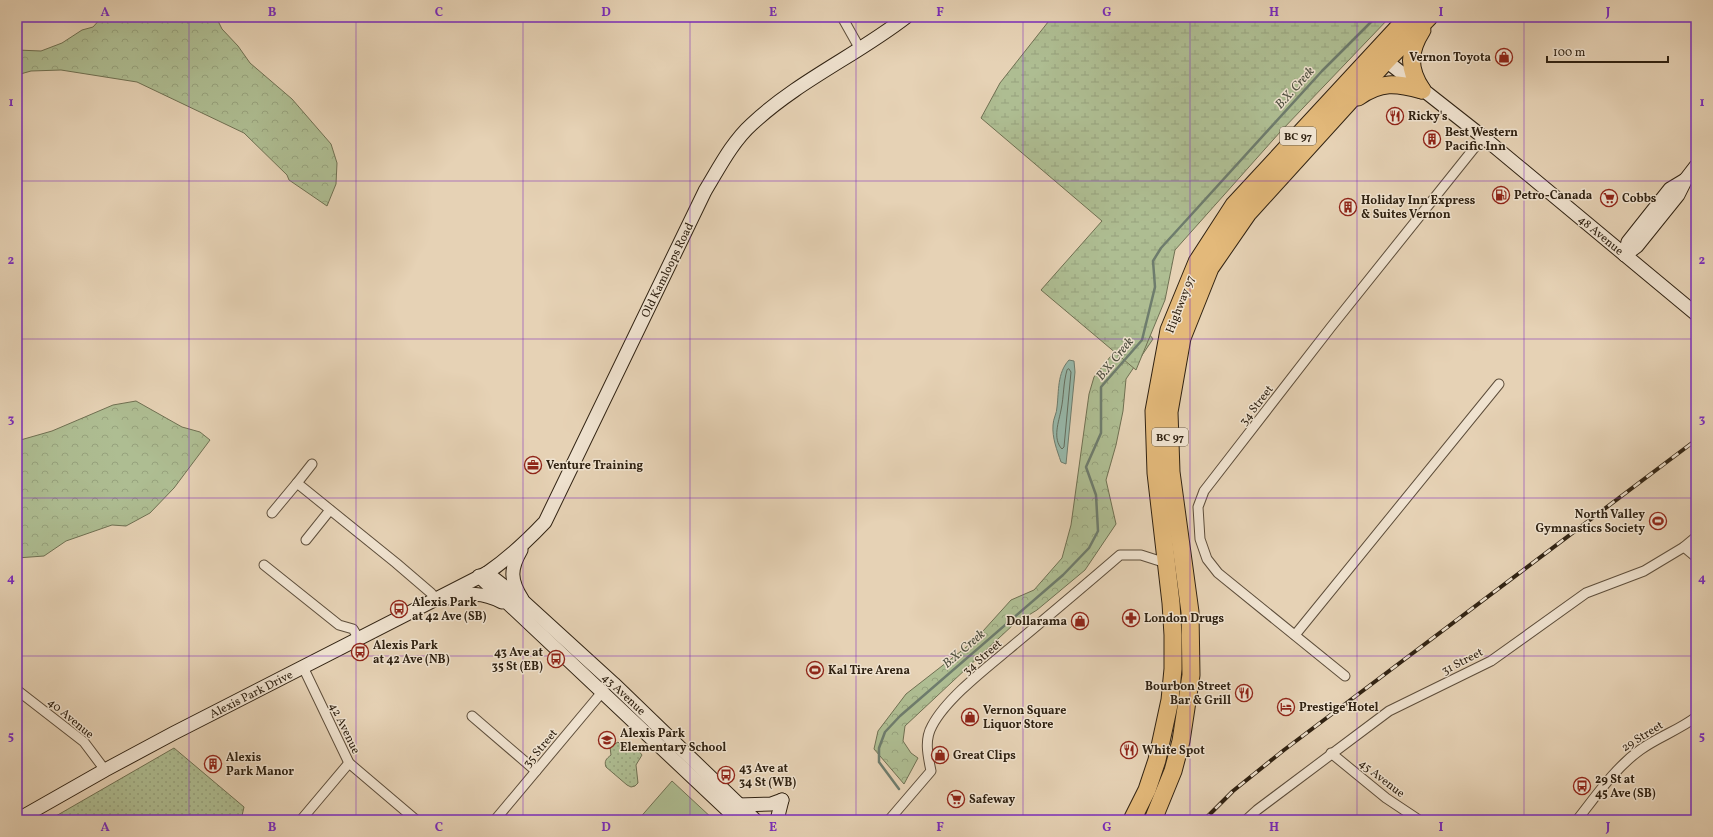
<svg xmlns="http://www.w3.org/2000/svg" width="1713" height="837" viewBox="0 0 1713 837" font-family="Vollkorn,serif">
<style>
.grass{fill:#aebd92;stroke:#6f7052}
.forest{fill:url(#forest-crowns);stroke:#6f7052}
.wetland{fill:url(#wetland-marsh);stroke:#6f7052}
.park{fill:url(#park-dots);stroke:#6f7052}
.water{fill:#97b8aa;stroke:#6e7c6d}
.lines{fill:none;stroke-linecap:round;stroke-linejoin:round}
.shore{stroke:#646d5e;stroke-width:1}
.stream{stroke:#6e7c6d;stroke-width:2.5}
.street-casing{stroke:#5e4e3b;stroke-width:11}
.secondary-casing{stroke:#302212;stroke-width:15}
.highway-casing{stroke:#302212;stroke-width:19}
.street{stroke:#efe2cf;stroke-width:9}
.secondary{stroke:#efe2cf;stroke-width:13}
.highway{stroke:#e3b97a;stroke-width:17}
.rail-casing{stroke:#302212;stroke-width:4}
.rail{stroke:#efe2cf;stroke-width:2.5;stroke-dasharray:8;stroke-linecap:butt}
.grid{fill:none;stroke:#7b2cbf;stroke-width:1;stroke-opacity:0.55}
.labels{text-anchor:middle;stroke-width:3;stroke-linejoin:round;paint-order:stroke}
.shield{fill:#efe2cf;stroke:#695c4b;stroke-width:1}
.shield-label{font-size:11px;font-weight:bold;fill:#302212}
.poi-label{font-size:12px;font-weight:bold;fill:#302212;stroke:#efe2cf;text-anchor:start}
.street-label{font-size:12px;fill:#302212;stroke:#efe2cf}
.water-label{font-size:13px;font-style:italic;fill:#4f4f40;stroke:#efe2cf}
.neatline{fill:none;stroke:#7b2cbf;stroke-width:1.5}
.grid-label{font-size:13px;text-anchor:middle;font-weight:bold;fill:#7b2cbf}
</style>
<defs>
<pattern id="forest-crowns" width="20" height="18" patternUnits="userSpaceOnUse"><rect width="20" height="18" fill="#aebd92"/><path d="M2 6a3 3 0 1 1 6 0M12 15a3 3 0 1 1 6 0" fill="none" stroke="#96a27d"/></pattern>
<pattern id="wetland-marsh" width="20" height="14" patternUnits="userSpaceOnUse"><rect width="20" height="14" fill="#aebd92"/><path d="M1 5h8M5 5V1M11 12h8M15 12V8" fill="none" stroke="#96a27d"/></pattern>
<pattern id="park-dots" width="8" height="8" patternUnits="userSpaceOnUse"><rect width="8" height="8" fill="#aebd92"/><path d="M2 2h.1M6 6h.1" fill="none" stroke="#96a27d" stroke-width="1.8" stroke-linecap="round"/></pattern>
</defs>
<rect width="100%" height="100%" fill="#e6d2b5"/>
<filter id="stains"><feTurbulence type="fractalNoise" baseFrequency=".005" numOctaves="4"/><feColorMatrix values="0 0 0 0 .2 0 0 0 0 .09 0 0 0 0 .02 0 0 0 .5 -.17"/></filter>
<radialGradient id="worn" r=".72"><stop offset=".6" stop-color="#630" stop-opacity="0"/><stop offset="1" stop-color="#630" stop-opacity=".3"/></radialGradient>
<path class="grass" d="M 672,781 L 714,820 L 638,820 Z"/>
<g class="forest">
<path d="M 102,17 L 216,17 L 222,29 L 238,46 L 250,63 L 292,99 L 331,144 L 337,163 L 336,184 L 327,206 L 289,180 L 287,175 L 244,133 L 137,82 L 61,70 L 31,71 L 17,75 L 17,50 L 41,51 L 62,43 L 82,30 L 93,27 Z"/>
<path d="M 1139,321 L 1153,339 L 1126,379 L 1123,411 L 1116,445 L 1106,480 L 1116,524 L 1085,570 L 1037,610 L 1014,624 L 905,726 L 903,741 L 911,753 L 918,758 L 904,784 L 874,749 L 878,731 L 906,694 L 974,641 L 1011,600 L 1034,590 L 1062,558 L 1071,525 L 1089,394 L 1094,377 Z"/>
<path d="M 136,401 L 182,427 L 200,432 L 210,440 L 174,488 L 150,513 L 126,526 L 112,525 L 66,541 L 44,556 L 17,558 L 17,441 L 52,431 L 113,405 Z"/>
</g>
<path class="wetland" d="M 1052,17 L 1390,17 L 1281,131 L 1175,250 L 1165,300 L 1136,370 L 1041,290 L 1102,221 L 981,118 L 1000,83 Z"/>
<g class="park">
<path d="M 618,742 L 623,747 L 634,745 L 642,755 L 636,765 L 638,783 L 635,786 L 631,787 L 627,785 L 606,767 C 604,761 606,759 611,755 L 610,747 Z"/>
<path d="M 174,748 L 244,807 L 241,820 L 49,820 Z"/>
</g>
<path class="water" d="M 1069,360 L 1074,361 L 1075,372 L 1066,464 L 1061,462 C 1057,450 1052,438 1053,425 C 1053,419 1057,413 1057,407 C 1059,391 1057,373 1069,360 Z"/>
<g class="lines">
<path class="shore" d="M 1069,369 L 1071,372 L 1064,447 L 1062,449 C 1052,439 1059,421 1061,410 C 1064,396 1063,384 1067,370 Z"/>
<path class="stream" d="M 899,789 L 879,762 L 879,748 L 885,732 L 900,716 L 1063,575 L 1089,548 L 1098,531 L 1096,495 L 1086,467 L 1101,433 L 1101,387 L 1142,340 L 1155,287 L 1153,261 L 1161,248 L 1322,71 L 1376,17"/>
<g class="street-casing">
<g id="street">
<path d="M 842,17 L 860,49"/>
<path d="M 312,464 L 297,483 L 396,563 L 431,593 L 436,599"/>
<path d="M 272,513 L 297,483"/>
<path d="M 306,540 L 330,510"/>
<path d="M 1684,547 L 1696,557"/>
<path d="M 264,565 L 339,625 L 353,629 L 359,639"/>
<path d="M 1295,635 L 1499,384"/>
<path d="M 303,667 L 349,763 L 416,820"/>
<path d="M 1345,676 L 1218,573 L 1207,559 L 1200,539 L 1198,507 L 1204,491 L 1331,327 L 1483,137"/>
<path d="M 17,690 L 84,742 L 105,770"/>
<path d="M 472,716 L 536,771"/>
<path d="M 1331,753 L 1386,798 L 1419,820"/>
<path d="M 301,820 L 349,763"/>
<path d="M 495,820 L 603,691"/>
<path d="M 889,820 L 931,771 C 928,756 924,740 932,726 C 946,699 985,669 1009,649 C 1046,618 1083,587 1120,555 L 1141,555 L 1166,563"/>
<path d="M 1246,820 L 1257,810 L 1389,711 L 1491,661 L 1586,593 L 1644,571 L 1684,547 L 1696,537"/>
<path d="M 1577,820 C 1596,796 1615,768 1640,750 C 1658,737 1679,730 1696,717"/>
</g>
</g>
<g class="secondary-casing">
<g id="secondary">
<path d="M 1380,56 L 1483,137 L 1696,314"/>
<path d="M 1625,255 L 1637,246 L 1678,195 L 1686,179 L 1696,166"/>
<path d="M 1625,255 L 1628,242 L 1670,189 L 1685,180"/>
<path d="M 521,550 C 510,569 510,580 522,599"/>
<path d="M 487,573 L 524,602 L 614,684 L 755,820"/>
<path d="M 479,576 L 738,820"/>
<path d="M 448,598 C 469,593 482,592 502,602"/>
<path d="M 738,805 L 771,804 L 782,800"/>
<path d="M 17,820 L 105,770 L 174,733 L 487,573 C 509,558 527,541 545,522 L 705,191 C 719,168 732,142 752,124 C 798,81 857,55 906,17"/>
<path d="M 777,820 L 782,800"/>
</g>
</g>
<g class="highway-casing">
<g id="highway">
<path d="M 1422,30 C 1408,52 1408,69 1422,90"/>
<path d="M 1358,97 C 1381,81 1396,83 1422,90"/>
<path d="M 1132,820 L 1147,790 L 1157,760 L 1170,700 L 1173,669 L 1173,635 L 1171,603 L 1156,473 L 1154,411 L 1169,330 L 1197,262 L 1234,205 L 1408,17"/>
<path d="M 1153,820 L 1173,771 L 1181,741 L 1191,675 L 1190,612 L 1171,472 L 1169,412 L 1182,338 L 1210,268 L 1248,213 L 1386,61 L 1429,17"/>
</g>
</g>
<use href="#street" class="street"/>
<use href="#secondary" class="secondary"/>
<use href="#highway" class="highway"/>
<g class="rail-casing">
<path id="rail" d="M 1204,820 L 1233,791 L 1284,750 L 1696,440"/>
</g>
<use href="#rail" class="rail"/>
</g>
<path class="grid" d="M 189,17 L 189,820M 356,17 L 356,820M 523,17 L 523,820M 690,17 L 690,820M 856,17 L 856,820M 1023,17 L 1023,820M 1190,17 L 1190,820M 1357,17 L 1357,820M 1524,17 L 1524,820M 17,181 L 1696,181M 17,339 L 1696,339M 17,498 L 1696,498M 17,656 L 1696,656"/>
<defs>
<g id="shop-ring" transform="scale(0.9)"><circle r="9.5" fill="#efe2cf" stroke="#8f2418" stroke-width="1.5"/><path d="M-5-2.5h2.3a2.7 3.5 0 0 1 5.4 0H5L5.5 6h-11ZM-1.5-2.5h3a1.5 2.3 0 0 0-3 0Z" fill="#8f2418"/></g>
<g id="restaurant-ring" transform="scale(0.9)"><circle r="9.5" fill="#efe2cf" stroke="#8f2418" stroke-width="1.5"/><path d="M-5-6h1v4h1v-4h1v4h1v-4h1v5L-1.5 .5V6h-2V.5L-5-1ZM5-6V6H3V1.5H1.5Q1.5-4 5-6Z" fill="#8f2418"/></g>
<g id="building-ring" transform="scale(0.9)"><circle r="9.5" fill="#efe2cf" stroke="#8f2418" stroke-width="1.5"/><path d="M-4-6H4V6H1V3H-1V6H-4ZM-2.5-4.3h1.7v1.8h-1.7ZM.8-4.3h1.7v1.8H.8ZM-2.5-1h1.7V.8h-1.7ZM.8-1h1.7V.8H.8Z" fill="#8f2418"/></g>
<g id="fuel-ring" transform="scale(0.9)"><circle r="9.5" fill="#efe2cf" stroke="#8f2418" stroke-width="1.5"/><path d="M-5.5-6h7V0h2V4h1.3V-2.5L3-4.5l.8-.8L6-3V5H2.5V1h-1V6h-7ZM-4.2-4.7v3.2H.2V-4.7Z" fill="#8f2418"/></g>
<g id="supermarket-ring" transform="scale(0.9)"><circle r="9.5" fill="#efe2cf" stroke="#8f2418" stroke-width="1.5"/><path d="M-6-5.5h2.5l.6 2H6L4.5 2H-2.5L-4.4-4H-6ZM-1.5 3.2a1.3 1.3 0 1 0 .1 0ZM3 3.2a1.3 1.3 0 1 0 .1 0Z" fill="#8f2418"/></g>
<g id="office-ring" transform="scale(0.9)"><circle r="9.5" fill="#efe2cf" stroke="#8f2418" stroke-width="1.5"/><path d="M-6-3h4V-5.5h4V-3h4V5H-6ZM-1-4.5V-3h2v-1.5ZM-6 0V1H6V0Z" fill="#8f2418"/></g>
<g id="stadium-ring" transform="scale(0.9)"><circle r="9.5" fill="#efe2cf" stroke="#8f2418" stroke-width="1.5"/><path d="M0-5a6.5 5 0 1 0 0 10a6.5 5 0 1 0 0-10ZM-3.5-1.8h7v3.6h-7Z" fill="#8f2418"/></g>
<g id="bus-ring" transform="scale(0.9)"><circle r="9.5" fill="#efe2cf" stroke="#8f2418" stroke-width="1.5"/><path d="M-5-6H5V4H4V6H2V4H-2V6H-4V4H-5ZM-3.5-4V0h7V-4ZM-3.5 1.2v1.5H-2V1.2ZM2 1.2v1.5H3.5V1.2Z" fill="#8f2418"/></g>
<g id="pharmacy-ring" transform="scale(0.9)"><circle r="9.5" fill="#efe2cf" stroke="#8f2418" stroke-width="1.5"/><path d="M-2-6h4v4h4v4h-4v4h-4v-4h-4v-4h4Z" fill="#8f2418"/></g>
<g id="hotel-ring" transform="scale(0.9)"><circle r="9.5" fill="#efe2cf" stroke="#8f2418" stroke-width="1.5"/><path d="M-6-4.5h1.5V1H6V5H4.5V3h-9V5H-6ZM-4 0a1.8 1.8 0 1 1 3.6 0ZM.5 0V-2.5h3Q6-2.5 6 0Z" fill="#8f2418"/></g>
<g id="school-ring" transform="scale(0.9)"><circle r="9.5" fill="#efe2cf" stroke="#8f2418" stroke-width="1.5"/><path d="M0-5L7-2L0 1L-7-2ZM-4 1L0 2.5L4 1V4Q0 6-4 4Z" fill="#8f2418"/></g>
</defs>
<g fill-rule="evenodd">
<use href="#shop-ring" x="1504" y="57"/>
<use href="#restaurant-ring" x="1395" y="116"/>
<use href="#building-ring" x="1432" y="139"/>
<use href="#fuel-ring" x="1501" y="195"/>
<use href="#supermarket-ring" x="1609" y="198"/>
<use href="#building-ring" x="1348" y="207"/>
<use href="#office-ring" x="533" y="465"/>
<use href="#stadium-ring" x="1658" y="521"/>
<use href="#bus-ring" x="399" y="609"/>
<use href="#pharmacy-ring" x="1131" y="618"/>
<use href="#shop-ring" x="1080" y="621"/>
<use href="#bus-ring" x="360" y="652"/>
<use href="#bus-ring" x="556" y="659"/>
<use href="#stadium-ring" x="815" y="670"/>
<use href="#restaurant-ring" x="1244" y="693"/>
<use href="#hotel-ring" x="1286" y="707"/>
<use href="#shop-ring" x="970" y="717"/>
<use href="#school-ring" x="607" y="740"/>
<use href="#restaurant-ring" x="1129" y="750"/>
<use href="#shop-ring" x="940" y="755"/>
<use href="#building-ring" x="213" y="764"/>
<use href="#bus-ring" x="726" y="775"/>
<use href="#bus-ring" x="1582" y="786"/>
<use href="#supermarket-ring" x="956" y="799"/>
</g>
<g class="labels">
<g class="shield">
<rect x="1280" y="127" width="36" height="18" rx="3"/>
<rect x="1152" y="428" width="36" height="18" rx="3"/>
</g>
<g class="shield-label">
<text x="1298" y="140">BC 97</text>
<text x="1170" y="441">BC 97</text>
</g>
<g class="poi-label">
<text x="1491" y="61" text-anchor="end">Vernon Toyota</text>
<text x="1408" y="120">Ricky's</text>
<text x="1445" y="136">Best Western<tspan x="1445" dy="14">Pacific Inn</tspan></text>
<text x="1514" y="199">Petro-Canada</text>
<text x="1622" y="202">Cobbs</text>
<text x="1361" y="204">Holiday Inn Express<tspan x="1361" dy="14">&amp; Suites Vernon</tspan></text>
<text x="546" y="469">Venture Training</text>
<text x="1645" y="518" text-anchor="end">North Valley<tspan x="1645" dy="14">Gymnastics Society</tspan></text>
<text x="412" y="606">Alexis Park<tspan x="412" dy="14">at 42 Ave (SB)</tspan></text>
<text x="1144" y="622">London Drugs</text>
<text x="1067" y="625" text-anchor="end">Dollarama</text>
<text x="373" y="649">Alexis Park<tspan x="373" dy="14">at 42 Ave (NB)</tspan></text>
<text x="543" y="656" text-anchor="end">43 Ave at<tspan x="543" dy="14">35 St (EB)</tspan></text>
<text x="828" y="674">Kal Tire Arena</text>
<text x="1231" y="690" text-anchor="end">Bourbon Street<tspan x="1231" dy="14">Bar &amp; Grill</tspan></text>
<text x="1299" y="711">Prestige Hotel</text>
<text x="983" y="714">Vernon Square<tspan x="983" dy="14">Liquor Store</tspan></text>
<text x="620" y="737">Alexis Park<tspan x="620" dy="14">Elementary School</tspan></text>
<text x="1142" y="754">White Spot</text>
<text x="953" y="759">Great Clips</text>
<text x="226" y="761">Alexis<tspan x="226" dy="14">Park Manor</tspan></text>
<text x="739" y="772">43 Ave at<tspan x="739" dy="14">34 St (WB)</tspan></text>
<text x="1595" y="783">29 St at<tspan x="1595" dy="14">45 Ave (SB)</tspan></text>
<text x="969" y="803">Safeway</text>
</g>
<g class="street-label">
<text transform="translate(1601 235) rotate(40)" y="4">48 Avenue</text>
<text transform="translate(667 270) rotate(-64)" y="4">Old Kamloops Road</text>
<text transform="translate(1180 304) rotate(-69)" y="4">Highway 97</text>
<text transform="translate(1256 405) rotate(-52)" y="4">34 Street</text>
<text transform="translate(982 657) rotate(-41)" y="4">34 Street</text>
<text transform="translate(1462 661) rotate(-27)" y="4">31 Street</text>
<text transform="translate(251 694) rotate(-27)" y="4">Alexis Park Drive</text>
<text transform="translate(624 694) rotate(43)" y="4">43 Avenue</text>
<text transform="translate(71 718) rotate(40)" y="4">40 Avenue</text>
<text transform="translate(345 728) rotate(64)" y="4">42 Avenue</text>
<text transform="translate(1642 736) rotate(-32)" y="4">29 Street</text>
<text transform="translate(540 748) rotate(-50)" y="4">35 Street</text>
<text transform="translate(1382 778) rotate(38)" y="4">45 Avenue</text>
</g>
<g class="water-label">
<text transform="translate(1294 87) rotate(-48)" y="5">B.X. Creek</text>
<text transform="translate(1114 358) rotate(-51)" y="5">B.X. Creek</text>
<text transform="translate(963 648) rotate(-41)" y="5">B.X. Creek</text>
</g>
</g>
<rect width="1713" height="837" fill="none" stroke="#e6d2b5" stroke-width="44"/>
<path d="M1547 56v6h121v-6" fill="none" stroke="#302212" stroke-width="2"/>
<text x="1553" y="56" font-size="12" fill="#302212" stroke="#efe2cf" stroke-width="3" paint-order="stroke">100 m</text>
<rect x="22" y="22" width="1669" height="793" class="neatline"/>
<g class="grid-label">
<text x="105" y="16">A</text>
<text x="272" y="16">B</text>
<text x="439" y="16">C</text>
<text x="606" y="16">D</text>
<text x="773" y="16">E</text>
<text x="940" y="16">F</text>
<text x="1107" y="16">G</text>
<text x="1274" y="16">H</text>
<text x="1441" y="16">I</text>
<text x="1608" y="16">J</text>
<text x="11" y="106">1</text>
<text x="1702" y="106">1</text>
<text x="11" y="264">2</text>
<text x="1702" y="264">2</text>
<text x="11" y="423">3</text>
<text x="1702" y="423">3</text>
<text x="11" y="582">4</text>
<text x="1702" y="582">4</text>
<text x="11" y="740">5</text>
<text x="1702" y="740">5</text>
<text x="105" y="831">A</text>
<text x="272" y="831">B</text>
<text x="439" y="831">C</text>
<text x="606" y="831">D</text>
<text x="773" y="831">E</text>
<text x="940" y="831">F</text>
<text x="1107" y="831">G</text>
<text x="1274" y="831">H</text>
<text x="1441" y="831">I</text>
<text x="1608" y="831">J</text>
</g>
<rect width="100%" height="100%" filter="url(#stains)"/>
<rect width="100%" height="100%" fill="url(#worn)"/>
</svg>
